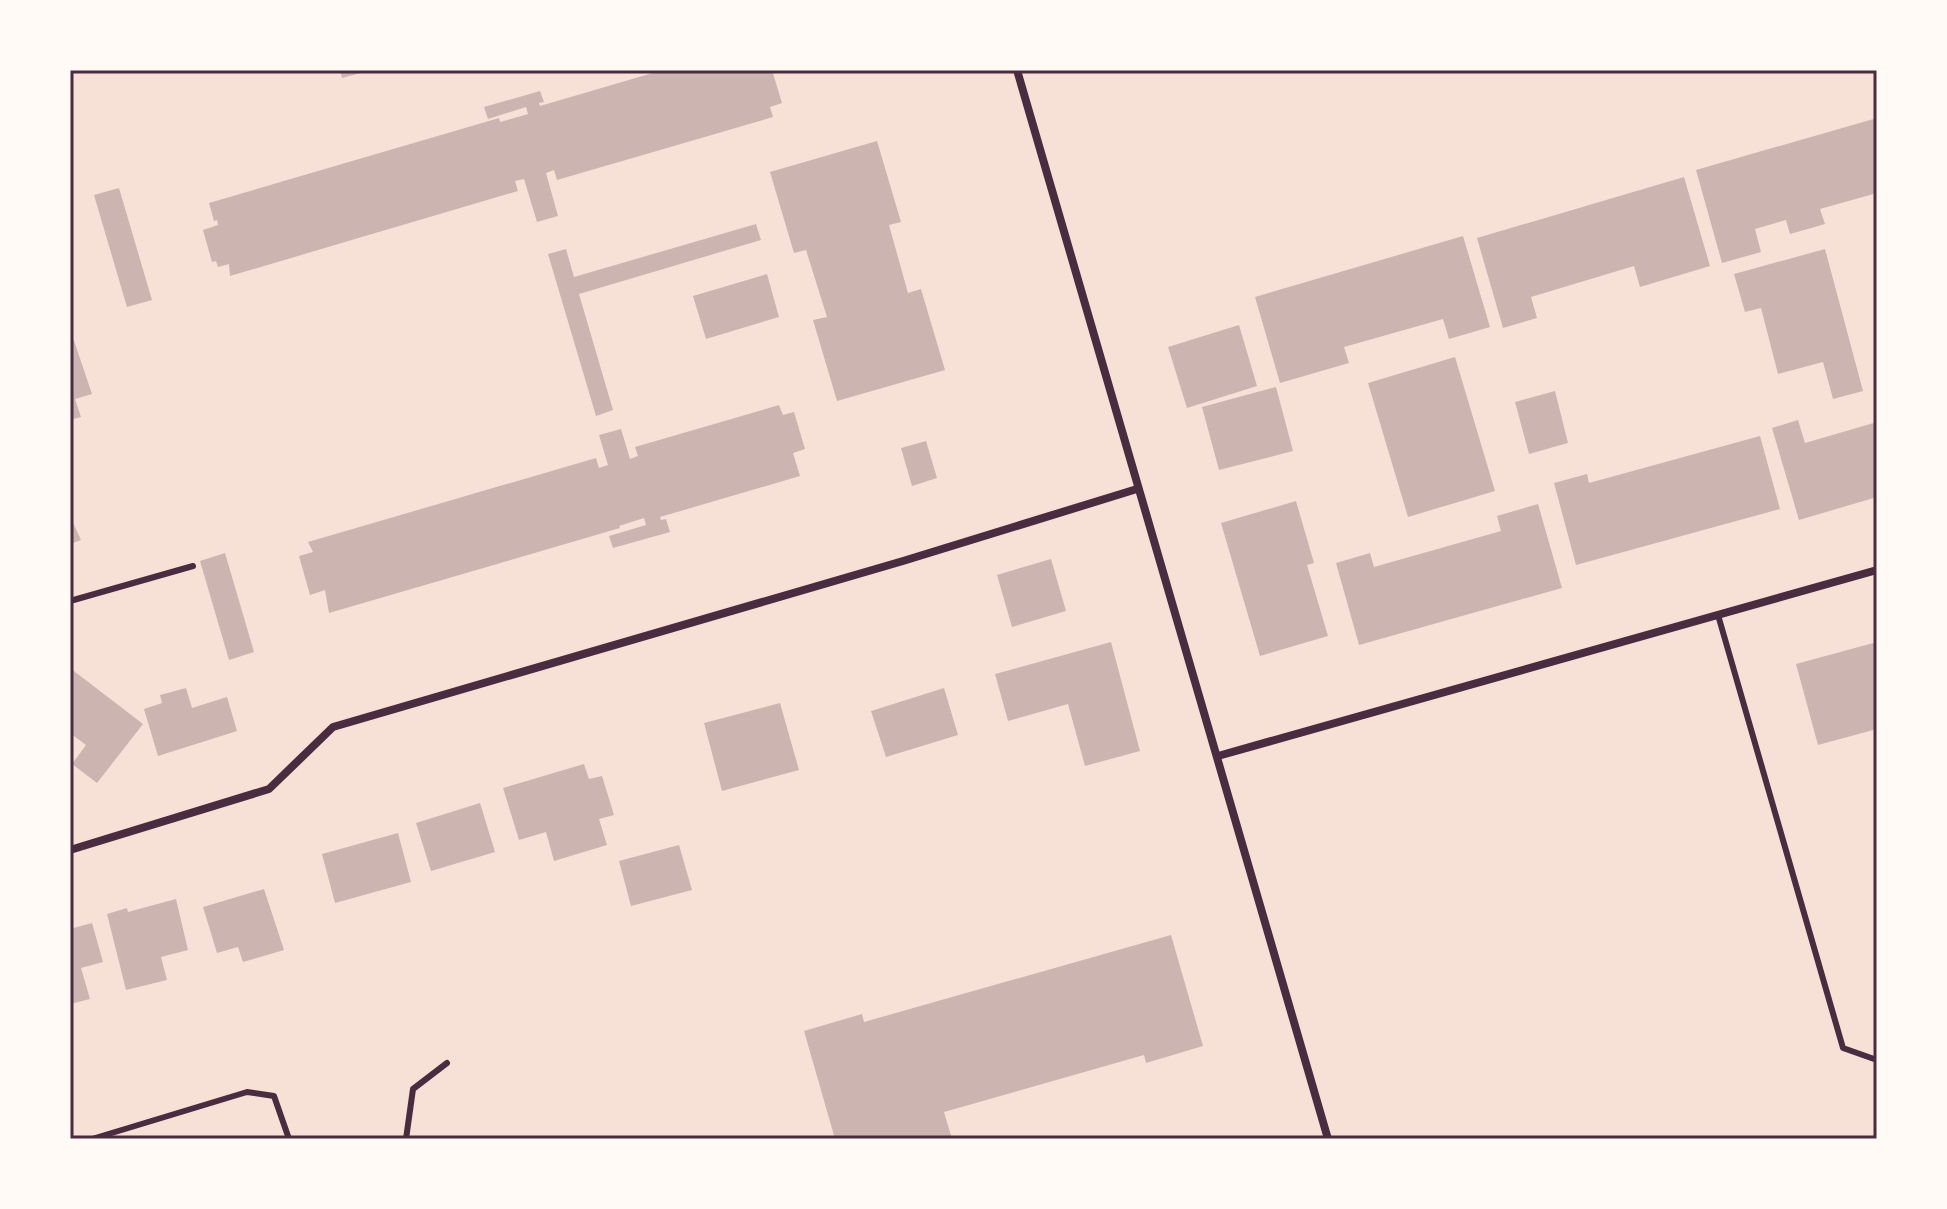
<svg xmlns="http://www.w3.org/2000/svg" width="1947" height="1209" viewBox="0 0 1947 1209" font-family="Overpass,sans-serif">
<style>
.building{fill:#ccb4b1}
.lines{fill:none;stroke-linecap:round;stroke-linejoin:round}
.service{stroke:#4a2c40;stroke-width:6}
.minor{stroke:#4a2c40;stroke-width:8}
.neatline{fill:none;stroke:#4a2c40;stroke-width:3}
</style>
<rect width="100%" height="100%" fill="#f7e1d7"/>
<g class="building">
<path d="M 340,70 L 368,70 L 368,71 L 342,78 Z"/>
<path d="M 663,70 L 772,70 L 782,103 L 770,107 L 773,117 L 557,180 L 554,170 L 546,173 L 558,216 L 537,222 L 524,179 L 515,181 L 518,191 L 230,276 L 229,264 L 218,267 L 216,261 L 212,262 L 203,230 L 218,225 L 217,220 L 214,221 L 209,203 L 499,118 L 500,122 L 528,114 L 526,107 L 488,119 L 484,107 L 540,91 L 544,102 L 539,103 L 540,106 Z"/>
<path d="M 1877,118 L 1877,193 L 1820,209 L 1825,224 L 1790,234 L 1786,220 L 1755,229 L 1761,252 L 1722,263 L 1696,170 Z"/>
<path d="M 877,141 L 901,222 L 889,225 L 908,293 L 921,289 L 945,370 L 837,401 L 813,320 L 827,317 L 806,250 L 794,253 L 770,172 Z"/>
<path d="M 1684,177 L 1710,266 L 1640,287 L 1634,266 L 1531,297 L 1537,318 L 1503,328 L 1477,238 Z"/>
<path d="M 119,188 L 152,300 L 127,307 L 94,195 Z"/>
<path d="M 756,224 L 761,240 L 579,294 L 613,410 L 596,416 L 548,254 L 566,249 L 574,277 Z"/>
<path d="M 1463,236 L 1490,327 L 1449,339 L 1443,319 L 1344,347 L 1349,363 L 1280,383 L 1255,297 Z"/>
<path d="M 1825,249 L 1863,391 L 1833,399 L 1823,362 L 1778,374 L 1761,308 L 1745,312 L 1734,274 Z"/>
<path d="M 767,274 L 779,317 L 706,339 L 693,296 Z"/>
<path d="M 1239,325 L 1257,386 L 1187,408 L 1168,347 Z"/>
<path d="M 70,329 L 92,394 L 75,399 L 81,417 L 70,420 Z"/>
<path d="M 1455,357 L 1495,491 L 1408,517 L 1368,383 Z"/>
<path d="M 1276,387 L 1293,451 L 1219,470 L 1202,407 Z"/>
<path d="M 1555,391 L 1568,443 L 1529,454 L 1515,402 Z"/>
<path d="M 779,405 L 783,415 L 794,412 L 805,449 L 793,453 L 800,476 L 660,517 L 661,520 L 666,519 L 670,532 L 613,548 L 609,536 L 646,525 L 644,518 L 619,526 L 620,528 L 329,613 L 325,590 L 310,595 L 299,556 L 313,552 L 308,542 L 596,458 L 599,468 L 608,465 L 599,435 L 621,429 L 630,459 L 638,456 L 635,447 Z"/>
<path d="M 1798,420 L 1805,443 L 1877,422 L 1877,497 L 1799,520 L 1772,428 Z"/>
<path d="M 1760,436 L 1780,509 L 1576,565 L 1554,483 L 1587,474 L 1589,483 Z"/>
<path d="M 926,441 L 937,478 L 912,486 L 901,448 Z"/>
<path d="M 1296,501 L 1314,563 L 1307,565 L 1328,636 L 1260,656 L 1221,523 Z"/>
<path d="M 1538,504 L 1562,588 L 1359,645 L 1336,563 L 1370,553 L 1374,567 L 1501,531 L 1497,516 Z"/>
<path d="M 70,516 L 81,540 L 70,544 Z"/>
<path d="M 225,553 L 254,652 L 229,660 L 200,561 Z"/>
<path d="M 1051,559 L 1066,611 L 1012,627 L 997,575 Z"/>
<path d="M 1111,642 L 1140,751 L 1085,766 L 1068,704 L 1008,721 L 995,674 Z"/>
<path d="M 1877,642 L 1877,729 L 1818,745 L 1796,664 Z"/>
<path d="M 70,668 L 143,724 L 97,783 L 72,764 L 86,745 L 70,733 Z"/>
<path d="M 186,688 L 192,708 L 227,697 L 237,731 L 158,756 L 144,709 L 162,703 L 160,695 Z"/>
<path d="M 944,688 L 958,735 L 886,757 L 871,711 Z"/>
<path d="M 780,703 L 799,770 L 722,791 L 704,723 Z"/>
<path d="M 584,764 L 589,779 L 602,776 L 614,815 L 599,819 L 607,845 L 554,861 L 546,832 L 519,840 L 503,788 Z"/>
<path d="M 480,803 L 495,852 L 431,871 L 416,823 Z"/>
<path d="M 398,833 L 411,882 L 335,903 L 322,854 Z"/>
<path d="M 679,845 L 692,890 L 631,906 L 619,861 Z"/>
<path d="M 264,889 L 284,950 L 243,962 L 238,947 L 217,953 L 203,907 Z"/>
<path d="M 176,899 L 188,950 L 161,957 L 167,980 L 126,990 L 107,914 L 127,908 L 128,912 Z"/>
<path d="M 92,923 L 103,962 L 81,968 L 90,999 L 70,1004 L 70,929 Z"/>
<path d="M 1171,935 L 1203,1046 L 1146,1063 L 1144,1055 L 944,1112 L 952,1139 L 835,1139 L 804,1031 L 862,1014 L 864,1022 Z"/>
</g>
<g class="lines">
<g class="service">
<path d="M 70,601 L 193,566"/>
<path d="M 1718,615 L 1843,1048 L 1877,1060"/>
<path d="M 92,1139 L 247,1092 L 274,1096 L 289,1139"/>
<path d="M 406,1139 L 413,1089 L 447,1063"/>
</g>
<g class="minor">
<path d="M 1017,70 C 1120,426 1225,782 1328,1139"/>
<path d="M 1218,756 L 1877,570"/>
<path d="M 70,850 L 269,789 L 333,727 L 903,561 L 1137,489"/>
</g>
</g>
<rect width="1947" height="1209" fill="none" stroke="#fffaf5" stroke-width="144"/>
<rect x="72" y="72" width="1803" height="1065" class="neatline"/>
</svg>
